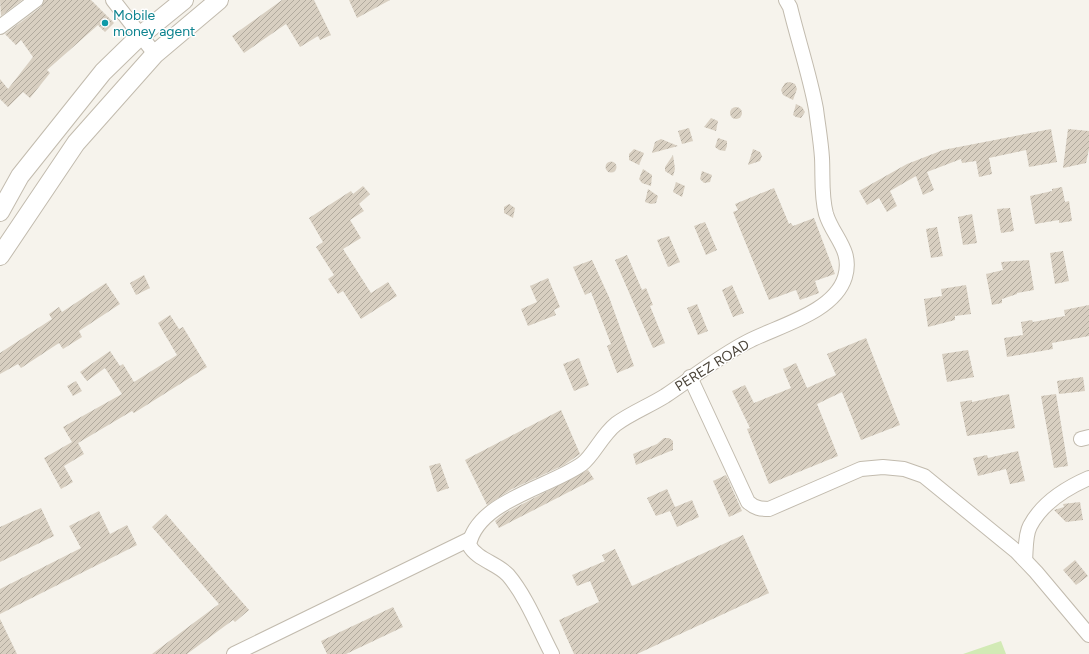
<svg xmlns="http://www.w3.org/2000/svg" width="1089" height="654" viewBox="0 0 1089 654" font-family="Figtree,sans-serif">
<style>
.green{fill:#d2eab5}
.building{fill:url(#building-hatch)}
.lines{fill:none;stroke-linecap:round;stroke-linejoin:round}
.minor-casing{stroke:#c2bbae;stroke-width:16}
.tertiary-casing{stroke:#c2bbae;stroke-width:20}
.minor{stroke:#fff;stroke-width:14}
.tertiary{stroke:#fff;stroke-width:18}
.culture-dot{fill:#0f9aa8;stroke:#fff;stroke-width:1.5}
.labels{text-anchor:middle;stroke-width:3;stroke-linejoin:round;paint-order:stroke}
.culture-label{font-size:14px;fill:#0d838f;stroke:#fff;text-anchor:start}
.street-label{font-size:14px;fill:#4b4439;stroke:#fff}
</style>
<defs>
<pattern id="building-hatch" width="6" height="6" patternUnits="userSpaceOnUse"><rect width="6" height="6" fill="#d8cfc1"/><path d="M-1 1l2-2M0 6l6-6M5 7l2-2" fill="none" stroke="#b1aa9e"/></pattern>
</defs>
<rect width="100%" height="100%" fill="#f6f3ec"/>
<path class="green" d="M 1001,641 L 1006,654 L 963,654 Z"/>
<g class="building">
<path d="M 0,0 L 22,0 L 1,16 Z"/>
<path d="M 44,0 L 91,0 L 114,23 L 105,32 L 98,25 L 47,70 L 50,73 L 30,98 L 23,92 L 8,107 L 0,99 L 0,79 L 8,89 L 33,57 L 21,40 L 16,45 L 5,34 L 41,7 Z"/>
<path d="M 282,0 L 314,0 L 331,35 L 320,40 L 318,36 L 300,47 L 286,24 L 244,53 L 232,36 Z"/>
<path d="M 349,0 L 390,0 L 357,18 Z"/>
<path d="M 790,82 L 795,84 L 797,89 L 793,100 L 783,95 L 781,90 L 785,83 Z"/>
<path d="M 796,104 L 802,107 L 805,112 L 801,118 L 796,117 L 793,115 Z"/>
<circle cx="736" cy="113" r="6"/>
<path d="M 711,118 L 718,121 L 716,131 L 704,127 Z"/>
<path d="M 689,128 L 693,141 L 682,144 L 678,131 Z"/>
<path d="M 1051,129 L 1057,162 L 1029,167 L 1026,150 L 989,158 L 992,174 L 979,177 L 976,161 L 962,163 L 961,159 L 927,172 L 934,190 L 923,195 L 916,176 L 890,191 L 897,206 L 887,212 L 879,198 L 867,205 L 859,191 L 907,164 L 943,150 Z"/>
<path d="M 1068,129 L 1089,131 L 1089,149 L 1086,163 L 1063,168 Z"/>
<path d="M 718,138 L 727,141 L 727,146 L 725,151 L 719,150 L 715,147 Z"/>
<path d="M 661,139 L 678,146 L 652,153 L 655,142 Z"/>
<path d="M 634,149 L 644,153 L 639,165 L 629,160 L 629,154 Z"/>
<path d="M 753,149 L 760,152 L 762,156 L 760,161 L 748,165 Z"/>
<path d="M 673,155 L 675,169 L 673,176 L 665,171 L 665,167 Z"/>
<circle cx="611" cy="167" r="5.5"/>
<path d="M 643,169 L 652,175 L 651,186 L 642,183 L 639,179 Z"/>
<path d="M 702,171 L 712,175 L 710,182 L 704,183 L 700,179 Z"/>
<path d="M 676,182 L 685,186 L 682,197 L 673,192 Z"/>
<path d="M 363,186 L 370,194 L 359,204 L 364,211 L 350,220 L 361,238 L 343,249 L 371,293 L 388,282 L 397,296 L 361,319 L 343,291 L 338,294 L 328,279 L 334,275 L 316,247 L 323,242 L 309,218 L 351,191 L 353,194 Z"/>
<path d="M 1062,187 L 1065,202 L 1069,201 L 1072,221 L 1059,223 L 1059,220 L 1035,224 L 1030,196 L 1052,191 L 1052,189 Z"/>
<path d="M 774,188 L 789,224 L 791,223 L 793,226 L 814,218 L 835,274 L 815,281 L 819,293 L 800,300 L 796,290 L 769,300 L 733,212 L 738,210 L 735,204 Z"/>
<path d="M 648,189 L 658,196 L 656,203 L 651,204 L 645,202 Z"/>
<path d="M 509,204 L 515,208 L 513,218 L 504,213 L 504,207 Z"/>
<path d="M 1010,208 L 1014,231 L 1001,233 L 997,209 Z"/>
<path d="M 972,214 L 977,243 L 963,245 L 958,217 Z"/>
<path d="M 705,222 L 717,250 L 706,255 L 694,226 Z"/>
<path d="M 937,227 L 943,256 L 931,258 L 926,229 Z"/>
<path d="M 669,236 L 680,262 L 668,267 L 657,240 Z"/>
<path d="M 1063,251 L 1069,281 L 1055,284 L 1050,253 Z"/>
<path d="M 627,255 L 642,290 L 646,288 L 653,305 L 650,306 L 665,343 L 653,348 L 615,260 Z"/>
<path d="M 592,260 L 609,297 L 634,366 L 617,373 L 607,346 L 611,344 L 591,292 L 585,295 L 573,267 Z"/>
<path d="M 1029,260 L 1034,290 L 1017,293 L 1017,294 L 1002,299 L 1002,303 L 992,305 L 986,274 L 1003,270 L 1001,262 Z"/>
<path d="M 144,275 L 150,288 L 136,295 L 130,283 Z"/>
<path d="M 548,278 L 560,307 L 554,310 L 556,315 L 528,326 L 521,309 L 537,302 L 530,286 Z"/>
<path d="M 106,283 L 120,304 L 79,331 L 82,337 L 63,349 L 59,343 L 21,368 L 18,364 L 0,374 L 0,353 L 52,319 L 49,314 L 59,307 L 62,312 Z"/>
<path d="M 732,285 L 744,313 L 733,317 L 722,290 Z"/>
<path d="M 966,285 L 971,314 L 955,316 L 955,320 L 928,327 L 924,299 L 942,296 L 941,289 Z"/>
<path d="M 697,304 L 708,331 L 698,335 L 687,308 Z"/>
<path d="M 1089,305 L 1089,336 L 1052,343 L 1053,349 L 1007,357 L 1004,338 L 1023,335 L 1021,322 L 1032,320 L 1033,322 L 1065,316 L 1064,310 Z"/>
<path d="M 170,315 L 179,329 L 183,327 L 207,367 L 134,413 L 132,411 L 78,443 L 84,454 L 64,466 L 73,482 L 61,489 L 44,458 L 72,442 L 63,427 L 122,394 L 105,368 L 87,381 L 80,372 L 110,351 L 120,366 L 123,364 L 134,382 L 177,355 L 158,323 Z"/>
<path d="M 866,338 L 900,425 L 861,440 L 842,392 L 817,404 L 838,456 L 769,484 L 747,429 L 750,428 L 732,391 L 745,385 L 754,403 L 791,388 L 783,369 L 796,363 L 807,388 L 836,375 L 827,354 Z"/>
<path d="M 968,350 L 974,377 L 947,382 L 942,354 Z"/>
<path d="M 579,358 L 589,385 L 574,391 L 563,364 Z"/>
<path d="M 1083,377 L 1085,391 L 1059,394 L 1057,381 Z"/>
<path d="M 76,381 L 82,391 L 73,396 L 67,386 Z"/>
<path d="M 1009,394 L 1015,428 L 967,436 L 960,402 L 972,400 L 972,402 Z"/>
<path d="M 1056,394 L 1068,466 L 1054,468 L 1041,396 Z"/>
<path d="M 561,410 L 580,454 L 564,465 L 512,489 L 487,505 L 465,460 Z"/>
<path d="M 664,438 L 669,438 L 673,441 L 673,450 L 636,465 L 633,454 L 657,444 Z"/>
<path d="M 1018,451 L 1025,481 L 1010,484 L 1006,469 L 978,476 L 973,458 L 987,455 L 988,458 Z"/>
<path d="M 440,463 L 449,488 L 437,492 L 429,466 Z"/>
<path d="M 588,470 L 594,479 L 499,528 L 495,521 L 505,513 Z"/>
<path d="M 726,475 L 742,511 L 729,517 L 713,481 Z"/>
<path d="M 667,489 L 675,507 L 692,500 L 699,517 L 677,527 L 670,511 L 656,516 L 647,498 Z"/>
<path d="M 1080,502 L 1083,520 L 1066,522 L 1054,510 L 1064,507 L 1063,504 Z"/>
<path d="M 41,508 L 54,536 L 0,562 L 0,527 Z"/>
<path d="M 99,511 L 110,534 L 127,525 L 137,545 L 0,614 L 0,589 L 81,548 L 69,526 Z"/>
<path d="M 166,514 L 249,610 L 235,622 L 233,620 L 187,654 L 152,654 L 219,604 L 152,527 Z"/>
<path d="M 743,535 L 769,593 L 637,654 L 574,654 L 559,620 L 599,602 L 590,581 L 577,586 L 572,575 L 605,561 L 602,555 L 615,549 L 632,586 Z"/>
<path d="M 1075,560 L 1088,576 L 1076,585 L 1063,570 Z"/>
<path d="M 393,607 L 403,627 L 346,654 L 327,654 L 321,641 Z"/>
<path d="M 0,619 L 17,654 L 0,654 Z"/>
</g>
<g class="lines">
<g class="minor-casing">
<g id="minor">
<path d="M 113,0 L 155,54"/>
<path d="M 0,27 L 36,0"/>
<path d="M 690,377 L 748,502 C 755,508 760,509 769,509 L 861,469 L 883,467 L 904,469 L 924,476 L 1016,551 L 1036,572 L 1089,635"/>
<path d="M 1081,439 L 1089,437"/>
<path d="M 1025,560 C 1026,551 1025,535 1030,526 C 1042,503 1066,488 1089,478"/>
<path d="M 234,654 L 470,539"/>
<path d="M 552,654 C 539,629 526,596 508,575 C 497,563 477,560 469,545 C 477,501 550,487 582,464 C 593,456 602,435 616,424 C 631,413 649,406 665,396 C 692,378 718,357 747,342 C 777,326 834,313 845,277 C 853,250 833,237 826,214 C 821,196 823,177 822,158 C 821,142 818,125 816,109 C 810,76 798,40 790,7 L 786,0"/>
</g>
</g>
<g class="tertiary-casing">
<g id="tertiary">
<path d="M 0,212 L 20,176 L 103,72 L 141,35 L 184,0"/>
<path d="M 0,256 L 76,143 L 155,54 L 219,0"/>
</g>
</g>
<use href="#minor" class="minor"/>
<use href="#tertiary" class="tertiary"/>
</g>
<circle class="culture-dot" cx="105" cy="23" r="4"/>
<g class="labels">
<g class="culture-label">
<text x="113" y="20">Mobile<tspan x="113" dy="16">money agent</tspan></text>
</g>
<g class="street-label">
<text transform="translate(712 365) rotate(-32)" y="5">PEREZ ROAD</text>
</g>
</g>
</svg>
